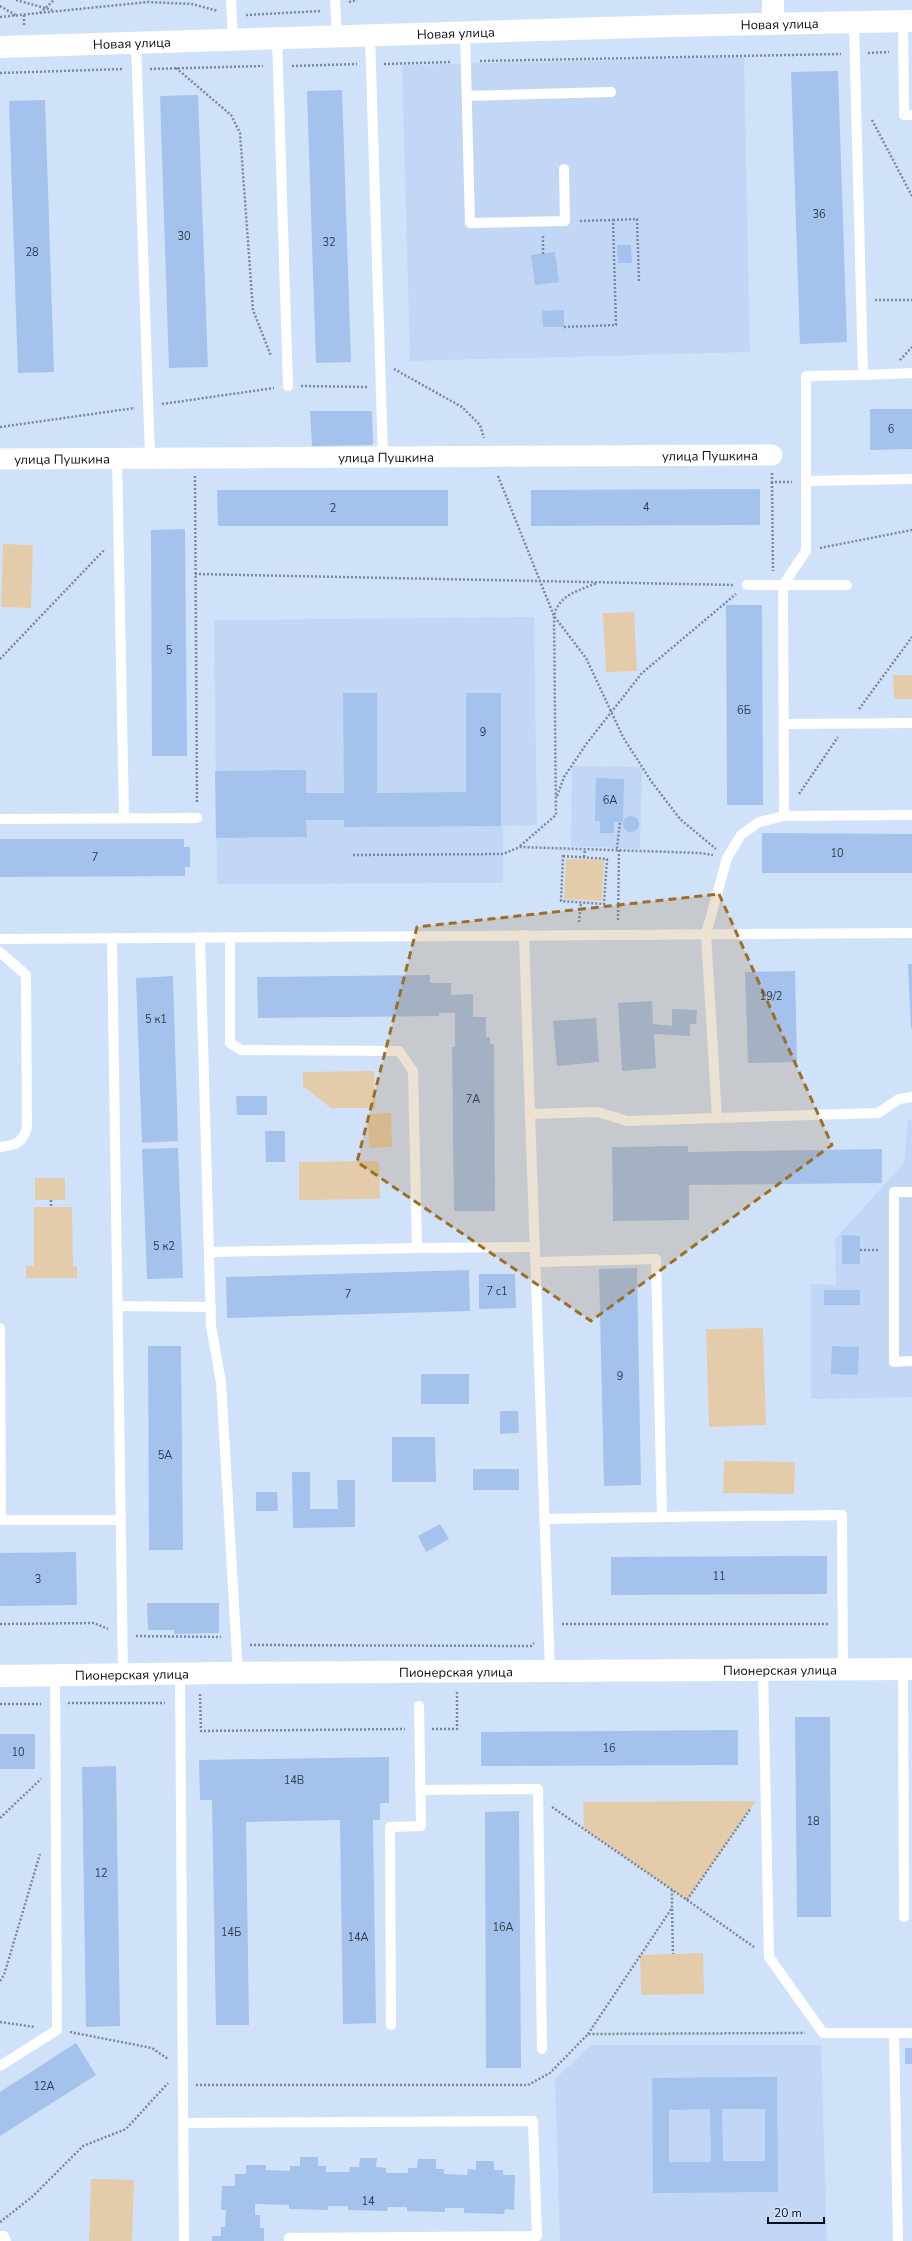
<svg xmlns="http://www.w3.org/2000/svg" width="912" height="2241" viewBox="0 0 912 2241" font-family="'Nunito Sans',sans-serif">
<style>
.built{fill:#c2d7f5}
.green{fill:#e4ccab}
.building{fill:#a4c2ec;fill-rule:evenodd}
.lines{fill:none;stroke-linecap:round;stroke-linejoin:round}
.path{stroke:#7b889b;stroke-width:2.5;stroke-dasharray:2 2;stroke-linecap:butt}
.lane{stroke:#fff;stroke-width:10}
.street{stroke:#fff;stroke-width:21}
.secondary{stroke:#fff;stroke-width:22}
.marked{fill:#9e6f22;fill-opacity:0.2;stroke:#9e6f22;stroke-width:3;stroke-dasharray:8 5;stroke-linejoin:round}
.labels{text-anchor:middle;stroke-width:4;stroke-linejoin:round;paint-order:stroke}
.number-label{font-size:11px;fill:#2f3c4e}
.street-label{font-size:13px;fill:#080f1a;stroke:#d0e2fa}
</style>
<rect width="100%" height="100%" fill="#d0e2fa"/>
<g class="built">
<path d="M 744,57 L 750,352 L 410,361 L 402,65 Z"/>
<path d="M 534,617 L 537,825 L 503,826 L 503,883 L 217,884 L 214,620 Z"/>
<path d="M 572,766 L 642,767 L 640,849 L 571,846 Z"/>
<path d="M 912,1119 L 912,1397 L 811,1399 L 811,1284 L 836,1285 L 835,1239 L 904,1163 L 908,1120 Z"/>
<path d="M 591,2045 L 821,2045 L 827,2241 L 560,2241 L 555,2079 Z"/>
</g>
<g class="green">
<path d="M 3,544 L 33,545 L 31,608 L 1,607 Z"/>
<path d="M 634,612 L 637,671 L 606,672 L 603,613 Z"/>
<path d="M 893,675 L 912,675 L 912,699 L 894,699 Z"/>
<path d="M 566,859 L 604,860 L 602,901 L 564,899 Z"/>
<path d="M 374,1071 L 375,1108 L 331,1108 L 303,1086 L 303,1072 Z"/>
<path d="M 391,1113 L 392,1147 L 369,1148 L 368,1114 Z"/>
<path d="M 379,1161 L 380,1199 L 299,1200 L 299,1162 Z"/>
<rect x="35" y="1178" width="30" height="22"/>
<path d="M 34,1207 L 72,1207 L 73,1266 L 77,1266 L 77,1278 L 26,1278 L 26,1266 L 34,1266 Z"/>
<path d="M 763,1328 L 766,1425 L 709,1427 L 706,1329 Z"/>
<path d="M 724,1461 L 795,1462 L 794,1494 L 723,1493 Z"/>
<path d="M 756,1801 L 687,1900 L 584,1829 L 583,1802 Z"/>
<path d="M 703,1953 L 704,1994 L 641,1995 L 640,1955 Z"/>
<path d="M 91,2179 L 134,2180 L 132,2241 L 89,2241 Z"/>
</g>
<g class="building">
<path d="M 838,71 L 847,342 L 800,344 L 791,72 Z"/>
<path d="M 342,90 L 351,362 L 316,363 L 307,91 Z"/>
<path d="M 198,95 L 208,367 L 169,368 L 160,96 Z"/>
<path d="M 45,100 L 54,372 L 18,373 L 9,101 Z"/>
<path d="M 617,245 L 631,245 L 632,263 L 618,263 Z"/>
<path d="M 555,252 L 559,282 L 535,285 L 531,255 Z"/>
<path d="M 564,310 L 564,327 L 543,327 L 542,311 Z"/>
<path d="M 870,409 L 912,409 L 912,449 L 870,450 Z"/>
<path d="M 310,411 L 372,411 L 373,445 L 312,446 Z"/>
<path d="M 760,489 L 760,525 L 531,526 L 531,490 Z"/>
<path d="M 217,490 L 448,490 L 448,526 L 218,526 Z"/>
<path d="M 185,529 L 187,756 L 152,756 L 151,530 Z"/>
<path d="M 726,605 L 762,605 L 763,805 L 727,805 Z"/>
<path d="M 343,693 L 377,693 L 377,793 L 466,792 L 466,693 L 501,693 L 501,826 L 344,827 L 344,820 L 306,820 L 307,837 L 216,838 L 215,771 L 306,770 L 306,793 L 344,793 Z"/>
<path d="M 596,778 L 624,779 L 623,822 L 614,822 L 614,833 L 600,833 L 600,821 L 595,821 Z"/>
<circle cx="631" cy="824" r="8"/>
<path d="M 762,833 L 912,834 L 912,873 L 762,873 Z"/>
<path d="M 0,839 L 184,839 L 184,847 L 190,847 L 190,867 L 185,867 L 185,876 L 0,877 Z"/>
<path d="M 908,964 L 912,964 L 912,1028 L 911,1028 Z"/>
<path d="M 795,971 L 797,1062 L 748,1063 L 745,972 Z"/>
<path d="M 430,975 L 430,983 L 451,983 L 451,995 L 473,994 L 473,1017 L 486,1017 L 486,1037 L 490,1037 L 490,1044 L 494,1044 L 495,1211 L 454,1211 L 452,1047 L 455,1047 L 455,1013 L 439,1013 L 439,1016 L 258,1018 L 257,977 Z"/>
<path d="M 173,976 L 178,1141 L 142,1143 L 136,978 Z"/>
<path d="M 652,1001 L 653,1024 L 672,1026 L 672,1009 L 697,1010 L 696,1024 L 690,1024 L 690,1036 L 654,1034 L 656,1068 L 622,1071 L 618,1003 Z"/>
<path d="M 596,1018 L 599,1062 L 557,1066 L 553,1021 Z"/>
<path d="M 236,1096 L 267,1096 L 267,1115 L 237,1115 Z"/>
<path d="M 265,1131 L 285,1131 L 285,1162 L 266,1162 Z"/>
<path d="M 688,1146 L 688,1152 L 882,1149 L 882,1183 L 689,1185 L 689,1220 L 613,1221 L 612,1147 Z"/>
<path d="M 178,1148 L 183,1278 L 147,1279 L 142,1149 Z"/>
<path d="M 842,1235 L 860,1236 L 860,1264 L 842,1264 Z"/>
<path d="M 637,1268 L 641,1485 L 604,1486 L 599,1269 Z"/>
<path d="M 469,1270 L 470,1311 L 227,1318 L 226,1277 Z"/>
<path d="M 479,1274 L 515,1274 L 516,1308 L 479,1309 Z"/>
<rect x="824" y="1290" width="36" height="15"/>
<path d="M 148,1346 L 181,1346 L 183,1550 L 149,1550 Z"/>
<path d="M 832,1346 L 859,1347 L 858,1375 L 831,1374 Z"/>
<rect x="421" y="1374" width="48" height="30"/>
<path d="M 500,1411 L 518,1411 L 519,1433 L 500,1434 Z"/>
<path d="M 392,1437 L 435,1437 L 436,1482 L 392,1482 Z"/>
<rect x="473" y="1469" width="46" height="21"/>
<path d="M 292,1472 L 310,1472 L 310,1509 L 338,1509 L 337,1480 L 355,1480 L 355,1527 L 293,1528 Z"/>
<path d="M 256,1492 L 277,1492 L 278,1511 L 256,1511 Z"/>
<path d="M 440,1524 L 449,1539 L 426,1552 L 418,1536 Z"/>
<path d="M 76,1552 L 77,1605 L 0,1606 L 0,1553 Z"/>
<path d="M 827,1556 L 827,1594 L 611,1595 L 611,1557 Z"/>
<path d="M 147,1603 L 219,1603 L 219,1633 L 174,1634 L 174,1630 L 148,1630 Z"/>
<path d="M 795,1717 L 830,1717 L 831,1917 L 797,1917 Z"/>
<path d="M 738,1730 L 738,1765 L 481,1766 L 481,1732 Z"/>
<rect x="0" y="1734" width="35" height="35"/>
<path d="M 389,1757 L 389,1803 L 380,1803 L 380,1820 L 373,1820 L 376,2023 L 343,2024 L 340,1820 L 246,1822 L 249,2025 L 216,2025 L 212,1800 L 200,1800 L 199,1760 Z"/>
<path d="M 116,1766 L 120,2026 L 86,2027 L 82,1767 Z"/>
<path d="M 519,1811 L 521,2068 L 486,2068 L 485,1812 Z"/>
<path d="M 76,2043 L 96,2075 L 0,2136 L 0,2092 Z"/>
<rect x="905" y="2048" width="7" height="16"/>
<path d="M 777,2077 L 778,2192 L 653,2193 L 652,2078 ZM 710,2109 L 711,2162 L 669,2162 L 669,2110 ZM 722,2109 L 765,2109 L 765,2161 L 723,2161 Z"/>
<path d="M 300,2157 L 318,2157 L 318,2166 L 326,2166 L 326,2172 L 349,2172 L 350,2167 L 359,2167 L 360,2158 L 377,2158 L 376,2167 L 386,2168 L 386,2173 L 408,2173 L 408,2168 L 417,2168 L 418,2159 L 436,2159 L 436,2169 L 444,2169 L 444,2174 L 467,2175 L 468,2169 L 476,2170 L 476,2161 L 494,2161 L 494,2170 L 503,2170 L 503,2175 L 515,2175 L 514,2210 L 505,2209 L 504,2214 L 464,2213 L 464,2208 L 445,2208 L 445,2212 L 407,2211 L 407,2207 L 388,2207 L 387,2211 L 348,2210 L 348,2206 L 328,2206 L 328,2210 L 289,2209 L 289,2205 L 255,2204 L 255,2215 L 260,2215 L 260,2228 L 264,2228 L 264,2241 L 212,2241 L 212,2236 L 221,2236 L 221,2227 L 225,2227 L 226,2210 L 221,2210 L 222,2186 L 235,2186 L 235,2174 L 246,2174 L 246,2165 L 266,2165 L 266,2170 L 290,2171 L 290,2166 L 300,2166 Z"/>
</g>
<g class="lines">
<g class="path">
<path d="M 16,0 L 52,10"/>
<path d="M 349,2 L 357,0"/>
<path d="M 0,6 L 17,16"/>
<path d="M 40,13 L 54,0"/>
<path d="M 24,15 L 24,26"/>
<path d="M 246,15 L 321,11"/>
<path d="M 0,17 L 148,2 L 192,4 L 218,11"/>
<path d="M 868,53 L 889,52"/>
<path d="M 480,61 L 841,54"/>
<path d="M 384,64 L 451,62"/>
<path d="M 292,66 L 357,64"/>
<path d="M 176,68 L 231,115 L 240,133 L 253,310 L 271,356"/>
<path d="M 150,69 L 263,66"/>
<path d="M 0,73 L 123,69"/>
<path d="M 872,120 L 912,196"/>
<path d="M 613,220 L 637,219 L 639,281"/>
<path d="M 543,236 L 543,254"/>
<path d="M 875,300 L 912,300"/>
<path d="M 564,327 L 616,325 L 613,220 L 578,221"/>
<path d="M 900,360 L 912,347"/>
<path d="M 394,369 L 462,407 L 480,425 L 484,438"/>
<path d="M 301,386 L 366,387 L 367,385"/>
<path d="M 162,404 L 274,388"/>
<path d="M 0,427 L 135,408"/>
<path d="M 772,473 L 772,482 L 792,482"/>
<path d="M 195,476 L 197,803"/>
<path d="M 498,476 L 554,616 L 586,658 L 623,737 L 651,781 L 680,819 L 716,849"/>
<path d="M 772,482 L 773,571"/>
<path d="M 820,548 L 912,530"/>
<path d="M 195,574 L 734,585"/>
<path d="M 0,659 L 105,549"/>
<path d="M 859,709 L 912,637"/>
<path d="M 799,794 L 838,737"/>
<path d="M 557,796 L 564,777 L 587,743 L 642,673 L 736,594"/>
<path d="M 520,846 L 556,815 L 554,616 C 558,595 580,590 597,583"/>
<path d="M 353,855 L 503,854 L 520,847 L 701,853 L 713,855"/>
<path d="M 563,856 L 607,859 L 604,904 L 561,901 Z"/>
<path d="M 584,857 L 585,850"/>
<path d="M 618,920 L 619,851 L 617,848 L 620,822"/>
<path d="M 579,922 L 581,902"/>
<path d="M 51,1200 L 51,1207"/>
<path d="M 860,1250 L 880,1250"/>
<path d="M 0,1624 L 94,1623 L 108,1629"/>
<path d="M 562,1624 L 829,1624"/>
<path d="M 136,1636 L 221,1637"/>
<path d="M 250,1645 L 531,1646 L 534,1643"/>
<path d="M 200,1694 L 201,1731 L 405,1729"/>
<path d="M 68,1703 L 165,1703"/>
<path d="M 0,1704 L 41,1704"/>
<path d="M 432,1729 L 457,1729 L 457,1692"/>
<path d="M 552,1807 L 687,1900 L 751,1808"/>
<path d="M 0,1818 L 41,1779"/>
<path d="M 687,1900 L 754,1947"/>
<path d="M 672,1909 L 673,1954"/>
<path d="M 0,1981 L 4,1975 L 40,1854"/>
<path d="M 0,2022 L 35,2027"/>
<path d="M 70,2032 L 152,2048 L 168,2059"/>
<path d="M 588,2034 L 672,1908 L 672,1890"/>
<path d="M 196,2085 L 528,2085 L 550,2073 L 588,2034 L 805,2033"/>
<path d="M 0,2222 L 32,2197 L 83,2146 L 126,2129 L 168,2083"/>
</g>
<g class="lane">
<path d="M 231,0 L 233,39"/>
<path d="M 335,0 L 337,36"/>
<path d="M 903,22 L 904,115 L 912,115"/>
<path d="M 465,32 L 470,223 L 565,221 L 564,169"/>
<path d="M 370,35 L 383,457"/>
<path d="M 277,38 L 288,386"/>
<path d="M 136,42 L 150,458"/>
<path d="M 467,96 L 611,92"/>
<path d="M 863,375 L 912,373"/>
<path d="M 117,458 L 124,818"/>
<path d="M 807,481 L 912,479"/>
<path d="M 747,585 L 847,585"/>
<path d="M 785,724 L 912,723"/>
<path d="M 784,816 L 912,815"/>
<path d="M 0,819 L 197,818"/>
<path d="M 524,935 L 530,1114"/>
<path d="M 200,937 L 211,1326 L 221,1382 L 238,1673"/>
<path d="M 230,937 L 230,1043 L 241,1050 L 399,1051 L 413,1071 L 417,1248 L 535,1247"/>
<path d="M 112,938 L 123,1674"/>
<path d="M 0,939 L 912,933"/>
<path d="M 0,952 L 26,975 L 27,1127 C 23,1143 16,1145 0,1147"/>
<path d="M 717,1118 L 878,1113 L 899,1099 L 912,1097"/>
<path d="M 912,1192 L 894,1192 L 894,1362 L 912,1361"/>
<path d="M 209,1252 L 417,1248"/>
<path d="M 535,1262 L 656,1259 L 662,1517 L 544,1519"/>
<path d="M 118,1306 L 211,1307"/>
<path d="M 0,1328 L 1,1520 L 121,1520"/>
<path d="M 662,1517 L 842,1515 L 843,1669"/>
<path d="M 903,1669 L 904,1917"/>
<path d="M 550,1670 L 530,1114 L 598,1112 L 627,1121 L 717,1118 L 706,934 L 727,858 L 741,835 L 759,822 L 784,816 L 783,585 L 806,551 L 806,376 L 863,375 L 854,22"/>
<path d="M 763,1670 L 769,1957 L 823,2033 L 912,2033"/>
<path d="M 180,1673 L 184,2241"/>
<path d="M 420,1790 L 538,1789 L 542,2049"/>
<path d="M 391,2025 L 390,1827 L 421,1826 L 419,1706"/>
<path d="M 894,2033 L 898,2241"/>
<path d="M 0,2066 L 57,2030 L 55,1675"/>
<path d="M 183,2123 L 533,2121 L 537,2236 L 289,2238 L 289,2241"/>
<path d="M 0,2236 L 4,2236 L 6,2241"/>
</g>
<path class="street" id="s1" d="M 0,459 L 772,455"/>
<g class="secondary">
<path d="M 773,0 L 773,24"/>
<path id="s2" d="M 0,47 L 671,26 L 912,21"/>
<path id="s3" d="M 0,1676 L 223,1673 L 912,1669"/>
</g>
</g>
<path class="marked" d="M 719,894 L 832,1145 L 591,1321 L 357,1162 L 417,927 Z"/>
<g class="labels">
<g class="number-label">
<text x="819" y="218">36</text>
<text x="184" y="240">30</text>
<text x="329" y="246">32</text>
<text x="32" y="256">28</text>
<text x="891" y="433">6</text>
<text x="646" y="511">4</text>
<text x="333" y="512">2</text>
<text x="169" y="654">5</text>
<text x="744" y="714">6Б</text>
<text x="483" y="736">9</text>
<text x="610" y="804">6А</text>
<text x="837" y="857">10</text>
<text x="95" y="861">7</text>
<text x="771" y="1000">19/2</text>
<text x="156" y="1023">5 к1</text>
<text x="473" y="1103">7А</text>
<text x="164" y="1250">5 к2</text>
<text x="497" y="1295">7 с1</text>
<text x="348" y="1298">7</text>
<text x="620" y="1380">9</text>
<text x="165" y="1459">5А</text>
<text x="719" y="1580">11</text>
<text x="38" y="1583">3</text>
<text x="609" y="1752">16</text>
<text x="18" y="1756">10</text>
<text x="294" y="1784">14В</text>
<text x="813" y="1825">18</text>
<text x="101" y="1877">12</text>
<text x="503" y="1931">16А</text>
<text x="231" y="1936">14Б</text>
<text x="358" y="1941">14А</text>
<text x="44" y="2090">12А</text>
<text x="368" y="2205">14</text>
</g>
<g class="street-label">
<text dy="5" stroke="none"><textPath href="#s2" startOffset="780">Новая улица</textPath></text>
<text dy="5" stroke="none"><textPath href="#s2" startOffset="456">Новая улица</textPath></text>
<text dy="5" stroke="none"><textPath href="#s2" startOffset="132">Новая улица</textPath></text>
<text dy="5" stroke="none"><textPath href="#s1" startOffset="710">улица Пушкина</textPath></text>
<text dy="5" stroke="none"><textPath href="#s1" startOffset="386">улица Пушкина</textPath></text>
<text dy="5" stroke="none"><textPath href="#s1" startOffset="62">улица Пушкина</textPath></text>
<text dy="5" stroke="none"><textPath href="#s3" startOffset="780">Пионерская улица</textPath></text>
<text dy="5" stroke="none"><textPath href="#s3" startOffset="456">Пионерская улица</textPath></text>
<text dy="5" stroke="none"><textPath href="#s3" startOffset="132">Пионерская улица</textPath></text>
</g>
</g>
<path d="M768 2217v6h56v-6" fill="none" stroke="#080f1a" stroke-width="2"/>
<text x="774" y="2217" font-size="12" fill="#080f1a" stroke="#d0e2fa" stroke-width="3" paint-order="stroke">20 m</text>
</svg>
